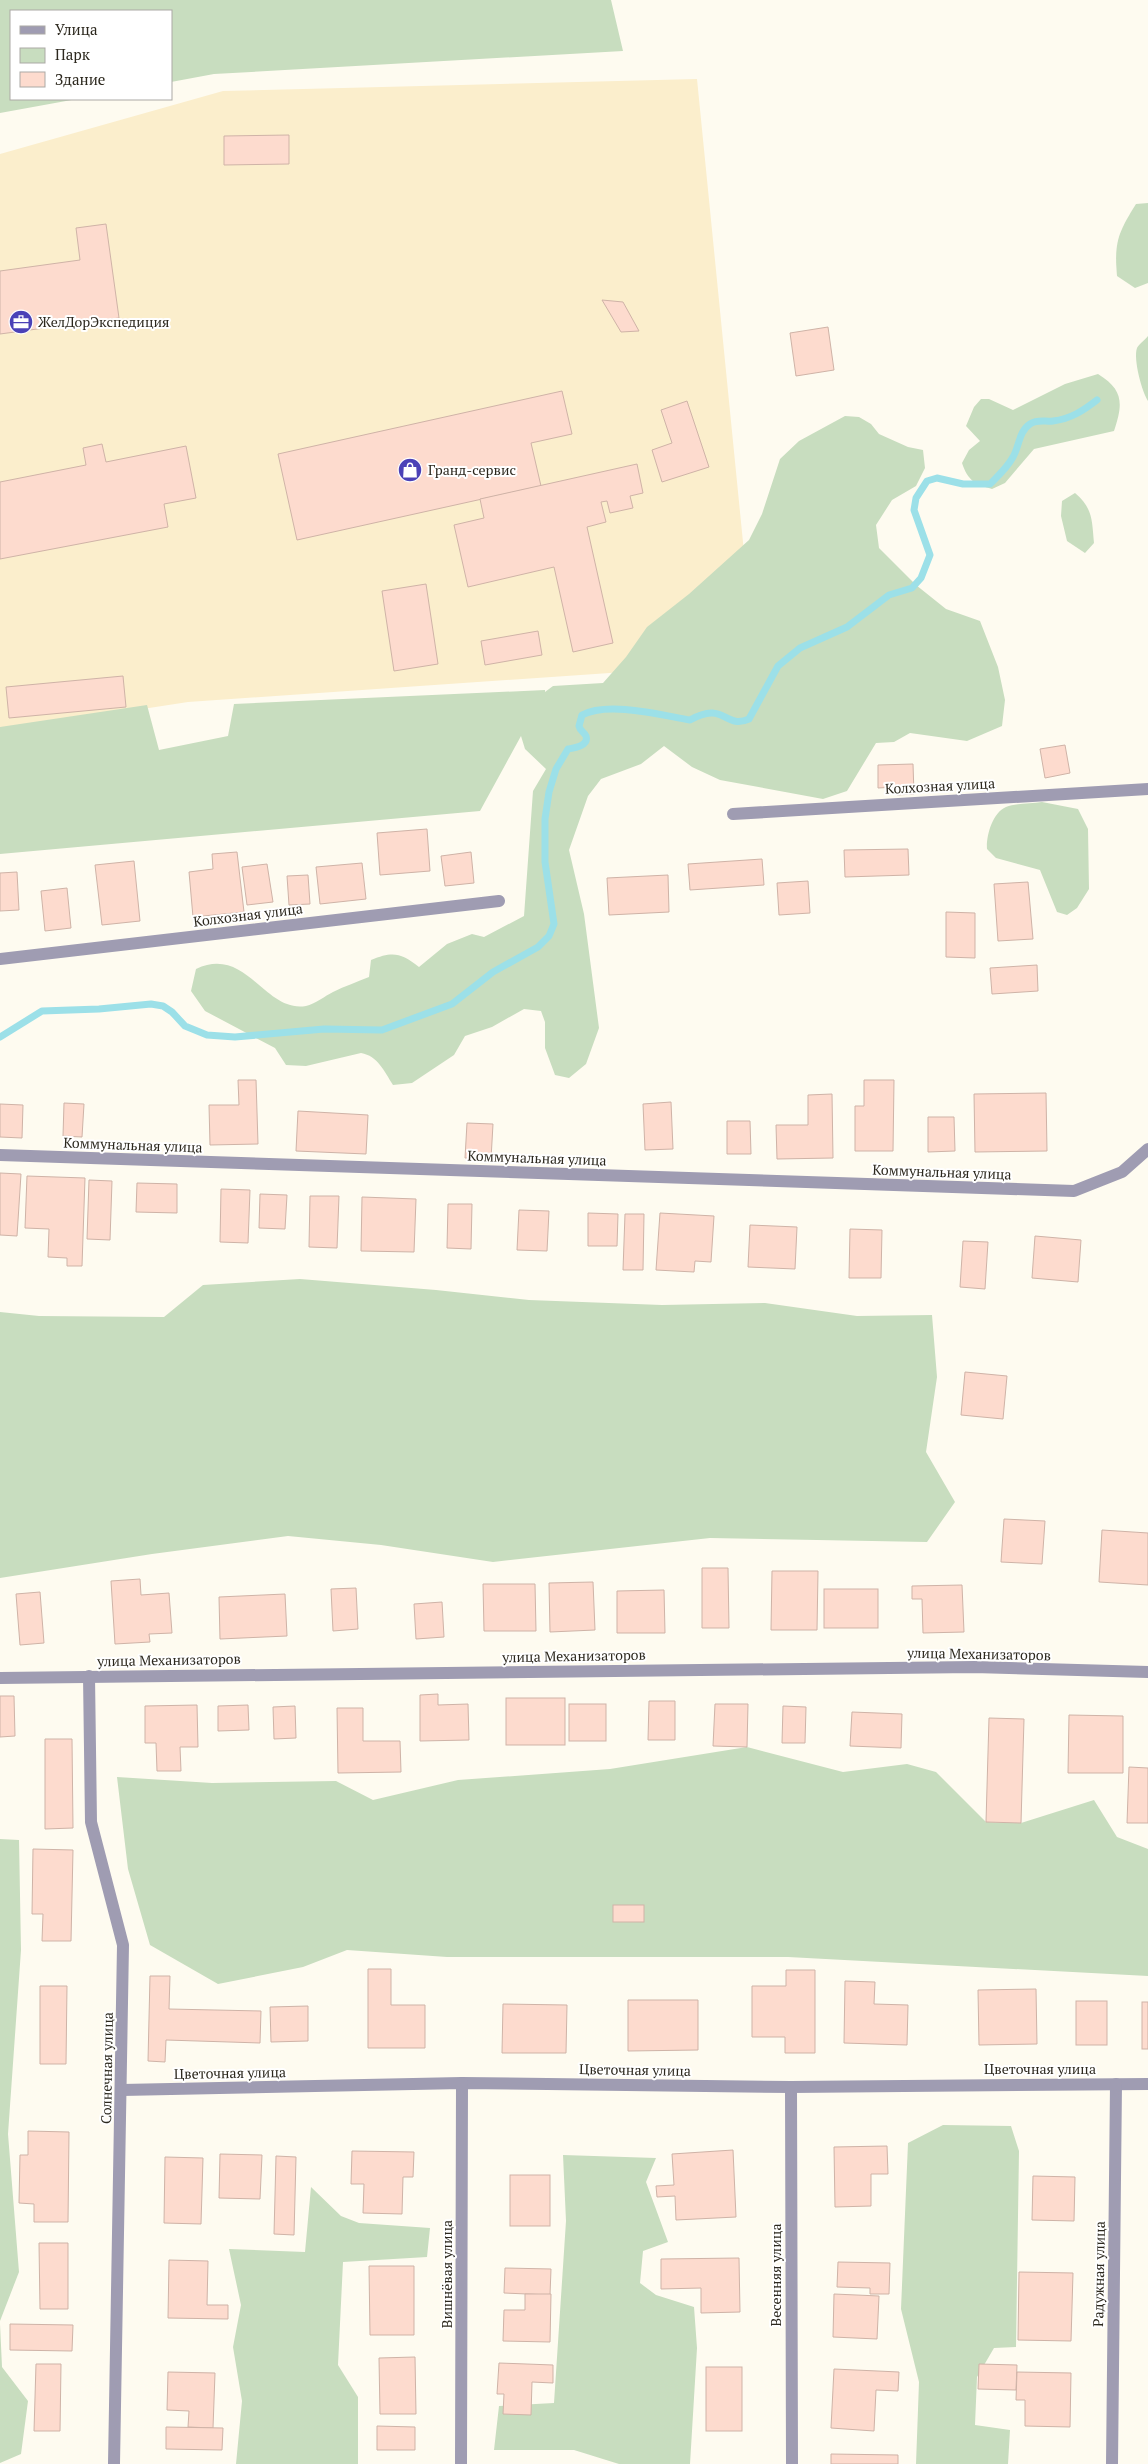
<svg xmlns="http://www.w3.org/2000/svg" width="1148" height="2464" viewBox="0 0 1148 2464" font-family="'PT Serif',serif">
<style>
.built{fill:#fbeecc}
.green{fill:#c8ddbf}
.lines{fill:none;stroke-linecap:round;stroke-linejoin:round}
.stream{stroke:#9ce0e8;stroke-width:7}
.building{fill:#fddbce;stroke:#cfb3a7}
.street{stroke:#9f9cb2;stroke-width:12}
.labels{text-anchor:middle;stroke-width:4;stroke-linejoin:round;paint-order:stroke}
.poi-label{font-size:14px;fill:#2c281e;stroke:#fff;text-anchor:start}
.street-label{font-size:14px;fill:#2c281e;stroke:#fff}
</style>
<rect width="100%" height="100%" fill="#fefbf0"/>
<path class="built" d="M 697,79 L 755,663 L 188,702 L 0,731 L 0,154 L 223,91 Z"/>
<g class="green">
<path d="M 0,0 L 611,0 L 623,51 L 214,74 L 171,82 L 171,11 L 11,11 L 11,99 L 77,99 L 0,113 Z"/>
<path d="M 1148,203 L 1148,283 L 1135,288 L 1117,276 C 1114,242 1118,233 1136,204 Z"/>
<path d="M 1148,336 L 1148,401 C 1142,392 1133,359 1137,348 C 1139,344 1145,340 1148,336 Z"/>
<path d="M 1098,374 C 1124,390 1123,404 1114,431 L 1034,449 L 1005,483 L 992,489 C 975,484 968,481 962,463 L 969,450 L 980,441 L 966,426 L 974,407 L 981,399 L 989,399 L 1013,410 L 1065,384 Z"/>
<path d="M 845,416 L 859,417 L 871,424 L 879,434 L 908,447 L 923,450 L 925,468 L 916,486 L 892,500 L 876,525 L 879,548 L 916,585 L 946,609 L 980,621 L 998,667 L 1005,700 L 1002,726 L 967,741 L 910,733 L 894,742 L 876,743 L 847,791 L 823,799 L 720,780 L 692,767 L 664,746 L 641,764 L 601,779 L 588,796 L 569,850 L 584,914 L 599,1028 L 586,1064 L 569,1078 L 555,1075 L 545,1048 L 545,1022 L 541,1011 L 524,1009 L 492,1027 L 465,1036 L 454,1055 L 412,1083 L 393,1085 C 384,1071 378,1056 361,1053 L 306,1066 L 286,1065 L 275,1048 L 205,1011 L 191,991 L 196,969 C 247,945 264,1013 306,1006 C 315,1004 325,996 333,992 C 345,986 357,982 369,977 L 371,960 C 393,951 401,953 419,967 L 447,944 L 472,934 L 484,937 L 524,916 L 533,791 L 546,769 L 525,749 L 521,736 L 480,811 L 0,854 L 0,727 L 147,705 L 159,750 L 228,736 L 234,704 L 545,690 L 545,692 L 553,686 L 603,683 L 626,657 L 647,627 L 689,594 L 749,540 L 762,514 L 780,459 L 799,441 Z"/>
<path d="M 1075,493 C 1093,508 1092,521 1094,543 L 1085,553 L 1067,541 L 1061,516 L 1062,501 Z"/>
<path d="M 1042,802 L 1078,809 L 1088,829 L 1089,889 L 1077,908 L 1067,915 L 1057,912 L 1040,870 L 996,858 L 987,849 C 986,837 992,813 1006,807 C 1016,803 1031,804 1042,802 Z"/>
<path d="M 300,1279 L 436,1290 L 529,1300 L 662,1305 L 765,1303 L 857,1316 L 932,1315 L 937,1377 L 926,1452 L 955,1502 L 927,1542 L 710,1538 L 493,1562 L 381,1545 L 288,1536 L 152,1554 L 0,1578 L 0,1312 L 39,1316 L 164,1317 L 203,1285 Z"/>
<path d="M 747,1747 L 843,1772 L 907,1764 L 936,1772 L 986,1822 L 1021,1823 L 1094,1800 L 1117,1837 L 1148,1849 L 1148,1976 L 788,1957 L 447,1957 L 347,1950 L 303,1967 L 218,1984 L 150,1945 L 128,1869 L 117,1777 L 212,1783 L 336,1781 L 373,1800 L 458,1780 L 610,1769 Z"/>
<path d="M 0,1839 L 19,1840 L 21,1950 L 8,2134 L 19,2272 L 0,2321 Z"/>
<path d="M 943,2125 L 1011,2126 L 1019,2151 L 1016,2347 L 994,2348 L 977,2377 L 975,2425 L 1010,2430 L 1008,2464 L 916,2464 L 919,2382 L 901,2309 L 908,2143 Z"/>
<path d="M 563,2155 L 656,2158 L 646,2182 L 668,2242 L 643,2251 L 640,2283 L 656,2295 L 694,2307 L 697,2348 L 690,2464 L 619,2464 L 574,2450 L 494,2450 L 499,2406 L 554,2403 L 566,2221 Z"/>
<path d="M 311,2187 L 341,2216 L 359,2223 L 430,2228 L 427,2257 L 343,2262 L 338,2365 L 358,2397 L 358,2464 L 236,2464 L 242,2401 L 233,2347 L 241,2305 L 229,2249 L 305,2252 Z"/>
<path d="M 0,2324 L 2,2367 L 28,2401 L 21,2454 L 0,2463 Z"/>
</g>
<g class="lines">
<path class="stream" d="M 0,1037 L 42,1011 L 99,1009 L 151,1004 L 163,1006 L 172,1012 L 185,1026 L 207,1035 L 235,1037 L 324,1029 L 382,1030 L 452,1004 L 493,972 L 538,947 L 549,936 L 554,924 L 545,862 L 545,819 L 549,792 L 556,769 L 568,749 C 574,748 589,746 586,736 C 584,732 580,731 579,726 L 582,715 C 608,701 661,715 690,720 C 725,700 724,730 749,719 L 778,666 L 800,648 L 847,627 L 889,595 L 912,588 L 921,578 L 930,555 L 914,510 L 916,498 L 927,481 L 937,478 L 963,484 L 990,484 C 999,475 1007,468 1013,457 C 1019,447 1019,431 1030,424 C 1038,419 1045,422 1053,421 C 1071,419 1084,410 1097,400"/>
</g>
<g class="building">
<path d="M 289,135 L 289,164 L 224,165 L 224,136 Z"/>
<path d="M 106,224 L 119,318 L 0,334 L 0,271 L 80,260 L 76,228 Z"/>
<path d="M 602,300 L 623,302 L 639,331 L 621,332 Z"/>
<path d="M 828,327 L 834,370 L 796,376 L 790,333 Z"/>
<path d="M 562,391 L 572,434 L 531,443 L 541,486 L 297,540 L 278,454 Z"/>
<path d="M 687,401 L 709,467 L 662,482 L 652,450 L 672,443 L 661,410 Z"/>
<path d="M 102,444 L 106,462 L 186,446 L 196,498 L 164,504 L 168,527 L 0,559 L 0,482 L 86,465 L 83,448 Z"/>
<path d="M 637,464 L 643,493 L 630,496 L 633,508 L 610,513 L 607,501 L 601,502 L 606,522 L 587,527 L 613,643 L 573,652 L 554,567 L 468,587 L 454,525 L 484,518 L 480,499 Z"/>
<path d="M 426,584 L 438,664 L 394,671 L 382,591 Z"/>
<path d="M 538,631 L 542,655 L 485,665 L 481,641 Z"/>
<path d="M 123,676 L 126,707 L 9,718 L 6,687 Z"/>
<path d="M 1065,745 L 1070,773 L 1045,778 L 1040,749 Z"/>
<path d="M 913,764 L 914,794 L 897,795 L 896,787 L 878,788 L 878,765 Z"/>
<path d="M 427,829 L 430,871 L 380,875 L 377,833 Z"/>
<path d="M 908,849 L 909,875 L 845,877 L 844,850 Z"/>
<path d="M 237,852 L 244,912 L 193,917 L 189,872 L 213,869 L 212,854 Z"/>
<path d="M 471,852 L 474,883 L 445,886 L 441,856 Z"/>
<path d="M 762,859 L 764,885 L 690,890 L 688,864 Z"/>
<path d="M 134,861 L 140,921 L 102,925 L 95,865 Z"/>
<path d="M 362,863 L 366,899 L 320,904 L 316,867 Z"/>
<path d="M 267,864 L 273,902 L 247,905 L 242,867 Z"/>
<path d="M 17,872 L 19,910 L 0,911 L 0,873 Z"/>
<path d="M 308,875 L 310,904 L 289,905 L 287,876 Z"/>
<path d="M 668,875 L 669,912 L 609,915 L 607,878 Z"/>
<path d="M 808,881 L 810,913 L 779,915 L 777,883 Z"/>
<path d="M 1028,882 L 1033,939 L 998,941 L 994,884 Z"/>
<path d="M 67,888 L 71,928 L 45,931 L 41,891 Z"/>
<path d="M 946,912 L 975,913 L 975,958 L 946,957 Z"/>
<path d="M 1037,965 L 1038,991 L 992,994 L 990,968 Z"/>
<path d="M 238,1080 L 256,1080 L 258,1144 L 210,1145 L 209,1105 L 239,1105 Z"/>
<path d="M 864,1080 L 894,1080 L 893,1151 L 855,1151 L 855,1106 L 864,1106 Z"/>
<path d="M 1046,1093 L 1047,1151 L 975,1152 L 974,1094 Z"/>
<path d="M 832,1094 L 833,1158 L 777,1159 L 776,1125 L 808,1125 L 808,1095 Z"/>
<path d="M 671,1102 L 673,1149 L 645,1150 L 643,1104 Z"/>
<path d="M 64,1103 L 84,1104 L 82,1137 L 63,1136 Z"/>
<path d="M 0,1104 L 23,1105 L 22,1138 L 0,1137 Z"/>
<path d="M 298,1111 L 368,1115 L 366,1154 L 296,1151 Z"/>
<path d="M 928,1117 L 954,1117 L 955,1151 L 928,1152 Z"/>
<path d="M 727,1121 L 750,1121 L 751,1154 L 727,1154 Z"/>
<path d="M 467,1123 L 493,1124 L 491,1159 L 465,1158 Z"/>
<path d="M 0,1173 L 21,1174 L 17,1236 L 0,1235 Z"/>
<path d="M 27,1176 L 85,1178 L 82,1266 L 67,1266 L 67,1258 L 48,1257 L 49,1229 L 25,1228 Z"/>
<path d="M 89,1180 L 112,1181 L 110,1240 L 87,1239 Z"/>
<path d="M 137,1183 L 177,1184 L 177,1213 L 136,1212 Z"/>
<path d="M 221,1189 L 250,1190 L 248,1243 L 220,1242 Z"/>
<path d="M 260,1194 L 287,1195 L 285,1229 L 259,1228 Z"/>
<path d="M 310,1196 L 339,1196 L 337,1248 L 309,1247 Z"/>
<path d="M 362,1197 L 416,1199 L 414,1252 L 361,1251 Z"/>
<path d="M 448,1204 L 472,1204 L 471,1249 L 447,1248 Z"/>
<path d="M 519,1210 L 549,1211 L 547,1251 L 517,1250 Z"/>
<path d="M 588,1213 L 618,1214 L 617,1246 L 588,1246 Z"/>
<path d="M 660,1213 L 714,1216 L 711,1262 L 695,1261 L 694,1272 L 656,1270 Z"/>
<path d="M 625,1214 L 644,1214 L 643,1270 L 623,1270 Z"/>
<path d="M 750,1225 L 797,1227 L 795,1269 L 748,1267 Z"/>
<path d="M 850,1229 L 882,1230 L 881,1278 L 849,1278 Z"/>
<path d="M 1035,1236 L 1081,1240 L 1078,1282 L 1032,1278 Z"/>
<path d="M 963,1241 L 988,1242 L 985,1289 L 960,1287 Z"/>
<path d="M 965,1372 L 1007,1376 L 1003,1419 L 961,1415 Z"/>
<path d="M 1004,1519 L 1045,1521 L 1042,1564 L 1001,1562 Z"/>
<path d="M 1102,1530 L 1148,1533 L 1148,1585 L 1099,1582 Z"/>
<path d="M 702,1568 L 728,1568 L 729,1628 L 702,1628 Z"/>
<path d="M 772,1571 L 818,1571 L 817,1630 L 771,1630 Z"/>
<path d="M 140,1579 L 141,1595 L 169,1593 L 172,1633 L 149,1634 L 150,1642 L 115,1644 L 111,1581 Z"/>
<path d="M 593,1582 L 595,1630 L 550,1632 L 549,1583 Z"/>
<path d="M 483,1584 L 535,1584 L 536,1631 L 484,1631 Z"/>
<path d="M 962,1585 L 964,1632 L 923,1633 L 922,1599 L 912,1599 L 912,1586 Z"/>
<path d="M 356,1588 L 358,1629 L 333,1631 L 331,1589 Z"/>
<rect x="824" y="1589" width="54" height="39"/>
<path d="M 664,1590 L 665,1633 L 617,1633 L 617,1591 Z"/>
<path d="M 40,1592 L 44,1643 L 20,1645 L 16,1594 Z"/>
<path d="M 285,1594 L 287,1636 L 220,1639 L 219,1597 Z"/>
<path d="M 442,1602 L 444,1637 L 416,1639 L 414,1604 Z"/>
<path d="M 438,1694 L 438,1705 L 468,1704 L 469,1740 L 420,1741 L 420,1695 Z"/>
<path d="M 0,1696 L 14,1696 L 15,1736 L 0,1737 Z"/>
<rect x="506" y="1698" width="59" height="47"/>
<path d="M 649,1701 L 675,1701 L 675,1740 L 648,1740 Z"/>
<rect x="569" y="1704" width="37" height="37"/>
<path d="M 715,1704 L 748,1704 L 747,1747 L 713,1746 Z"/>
<path d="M 197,1705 L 198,1747 L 180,1747 L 181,1771 L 157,1771 L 156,1743 L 145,1743 L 145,1706 Z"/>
<path d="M 248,1705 L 249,1730 L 218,1731 L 218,1706 Z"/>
<path d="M 295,1706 L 296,1738 L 274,1739 L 273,1707 Z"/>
<path d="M 783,1706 L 806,1707 L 805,1743 L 782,1743 Z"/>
<path d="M 337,1708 L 363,1708 L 363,1741 L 400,1741 L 401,1772 L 338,1773 Z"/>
<path d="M 852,1712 L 902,1714 L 901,1748 L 850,1746 Z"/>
<path d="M 1069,1715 L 1123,1716 L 1123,1773 L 1068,1773 Z"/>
<path d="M 989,1718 L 1024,1719 L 1021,1823 L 986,1822 Z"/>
<path d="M 45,1739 L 72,1739 L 73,1828 L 45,1829 Z"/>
<path d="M 1129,1767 L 1148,1768 L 1148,1823 L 1127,1823 Z"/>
<path d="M 33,1849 L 73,1850 L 71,1941 L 42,1941 L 43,1914 L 32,1914 Z"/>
<rect x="613" y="1905" width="31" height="17"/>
<path d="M 368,1969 L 391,1969 L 391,2005 L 425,2005 L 425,2048 L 368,2048 Z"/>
<path d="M 786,1970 L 815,1970 L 815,2053 L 785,2053 L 785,2037 L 752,2037 L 752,1986 L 786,1986 Z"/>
<path d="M 150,1976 L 170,1976 L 169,2009 L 261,2011 L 260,2043 L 166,2040 L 165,2062 L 148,2061 Z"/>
<path d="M 845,1981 L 875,1982 L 874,2004 L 908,2005 L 907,2045 L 844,2043 Z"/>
<path d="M 40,1986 L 67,1986 L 66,2064 L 40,2064 Z"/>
<path d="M 1036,1989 L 1037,2044 L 979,2045 L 978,1990 Z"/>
<path d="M 628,2000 L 698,2000 L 698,2050 L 628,2051 Z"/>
<rect x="1076" y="2001" width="31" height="44"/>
<rect x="1142" y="2002" width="6" height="47"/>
<path d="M 503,2004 L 567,2005 L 566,2053 L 502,2053 Z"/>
<path d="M 308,2006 L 308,2041 L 271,2042 L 270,2007 Z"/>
<path d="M 28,2131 L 69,2132 L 68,2222 L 34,2222 L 34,2204 L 19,2203 L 20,2155 L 28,2155 Z"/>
<path d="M 887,2146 L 888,2174 L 871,2174 L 871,2206 L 835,2207 L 834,2147 Z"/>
<path d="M 733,2150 L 736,2217 L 676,2220 L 675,2196 L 657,2197 L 656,2186 L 674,2185 L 672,2154 Z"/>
<path d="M 352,2151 L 414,2152 L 413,2177 L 403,2177 L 402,2214 L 363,2213 L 364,2184 L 351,2184 Z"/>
<path d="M 220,2154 L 262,2155 L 260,2199 L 219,2198 Z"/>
<path d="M 276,2156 L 296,2157 L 294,2235 L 274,2234 Z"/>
<path d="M 165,2157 L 203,2158 L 201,2224 L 164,2223 Z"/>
<rect x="510" y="2175" width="40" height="51"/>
<path d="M 1033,2176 L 1075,2177 L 1074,2221 L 1032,2220 Z"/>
<path d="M 39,2243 L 68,2243 L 68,2309 L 40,2309 Z"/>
<path d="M 739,2258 L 740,2312 L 701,2313 L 701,2288 L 661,2289 L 661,2259 Z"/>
<path d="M 169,2260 L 208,2261 L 207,2305 L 228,2305 L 228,2319 L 168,2318 Z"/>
<path d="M 838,2262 L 890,2263 L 889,2294 L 870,2294 L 870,2288 L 837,2287 Z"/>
<path d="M 369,2266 L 414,2266 L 414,2335 L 370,2335 Z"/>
<path d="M 505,2268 L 551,2269 L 550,2295 L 504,2293 Z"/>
<path d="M 1019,2272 L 1073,2273 L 1071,2341 L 1018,2340 Z"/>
<path d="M 525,2294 L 551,2294 L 550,2342 L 503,2341 L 504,2310 L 525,2310 Z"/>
<path d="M 834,2294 L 879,2296 L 877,2339 L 833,2337 Z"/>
<path d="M 10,2324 L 73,2325 L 72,2351 L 10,2350 Z"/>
<path d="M 415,2357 L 416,2414 L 380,2414 L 379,2358 Z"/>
<path d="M 499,2363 L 553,2365 L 553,2383 L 532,2382 L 531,2415 L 503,2414 L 504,2394 L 497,2394 Z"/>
<path d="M 36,2364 L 61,2364 L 60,2431 L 34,2431 Z"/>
<path d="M 979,2364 L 1017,2365 L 1016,2390 L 978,2389 Z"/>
<rect x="706" y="2367" width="36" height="64"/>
<path d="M 834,2369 L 899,2372 L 898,2391 L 876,2390 L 874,2431 L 831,2428 Z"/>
<path d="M 168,2372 L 215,2373 L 213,2428 L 188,2427 L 189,2411 L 167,2410 Z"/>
<path d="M 1017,2372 L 1071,2373 L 1070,2427 L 1025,2426 L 1025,2400 L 1016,2400 Z"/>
<path d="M 377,2426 L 415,2427 L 415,2450 L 377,2450 Z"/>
<path d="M 166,2427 L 223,2428 L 222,2450 L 166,2449 Z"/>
<path d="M 831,2454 L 898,2455 L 898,2464 L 831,2464 Z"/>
</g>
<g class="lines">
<g class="street">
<path d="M 733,814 L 1148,789"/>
<path d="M 0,959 L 499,901"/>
<path d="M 0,1155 L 1074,1191 L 1122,1172 L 1148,1149"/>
<path d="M 89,1676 L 91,1822 L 123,1945 L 114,2464"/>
<path d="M 0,1678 L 974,1667 L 1148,1672"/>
<path d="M 791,2087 L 792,2464"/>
<path d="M 122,2090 L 462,2083 L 791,2087 L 1148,2084"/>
<path d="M 461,2464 L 462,2083"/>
<path d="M 1112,2464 L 1116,2084"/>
</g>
</g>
<defs>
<g id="office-disc" transform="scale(1.25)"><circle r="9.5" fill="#4b41b7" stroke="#fff"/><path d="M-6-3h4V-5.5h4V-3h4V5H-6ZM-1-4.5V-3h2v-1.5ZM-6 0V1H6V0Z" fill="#fff"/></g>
<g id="shop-disc" transform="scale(1.25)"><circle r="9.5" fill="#4b41b7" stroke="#fff"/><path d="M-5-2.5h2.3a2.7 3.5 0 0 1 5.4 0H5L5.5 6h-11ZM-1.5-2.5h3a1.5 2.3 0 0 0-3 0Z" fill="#fff"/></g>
</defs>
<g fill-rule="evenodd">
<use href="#office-disc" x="21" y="322"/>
<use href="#shop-disc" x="410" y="470"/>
</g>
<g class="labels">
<g class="poi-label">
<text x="38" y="327">ЖелДорЭкспедиция</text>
<text x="428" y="475">Гранд-сервис</text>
</g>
<g class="street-label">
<text transform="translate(940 786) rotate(-3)" y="5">Колхозная улица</text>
<text transform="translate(248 915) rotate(-7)" y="5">Колхозная улица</text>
<text transform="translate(133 1145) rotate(2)" y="5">Коммунальная улица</text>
<text transform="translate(537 1158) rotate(2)" y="5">Коммунальная улица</text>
<text transform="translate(942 1172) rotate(2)" y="5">Коммунальная улица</text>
<text transform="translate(979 1654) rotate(1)" y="5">улица Механизаторов</text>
<text transform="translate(574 1656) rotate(-1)" y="5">улица Механизаторов</text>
<text transform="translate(169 1660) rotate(-1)" y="5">улица Механизаторов</text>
<text transform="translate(107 2068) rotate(-89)" y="5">Солнечная улица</text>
<text x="1040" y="2074">Цветочная улица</text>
<text transform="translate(635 2070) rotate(1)" y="5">Цветочная улица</text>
<text transform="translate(230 2073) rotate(-1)" y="5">Цветочная улица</text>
<text transform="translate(447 2274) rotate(-90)" y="5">Вишнёвая улица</text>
<text transform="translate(1099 2274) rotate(-89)" y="5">Радужная улица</text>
<text transform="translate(776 2275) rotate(-90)" y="5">Весенняя улица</text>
</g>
</g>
<rect x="10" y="10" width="162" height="90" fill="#ffffff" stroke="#aba9a5"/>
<rect x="20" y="26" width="25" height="8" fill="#9f9cb2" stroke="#aba9a5"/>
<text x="55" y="35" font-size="15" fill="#2c281e">Улица</text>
<rect x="20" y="48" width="25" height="15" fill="#c8ddbf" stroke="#aba9a5"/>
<text x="55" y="60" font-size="15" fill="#2c281e">Парк</text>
<rect x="20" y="72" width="25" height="15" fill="#fddbce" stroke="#aba9a5"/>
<text x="55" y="85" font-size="15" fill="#2c281e">Здание</text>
</svg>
